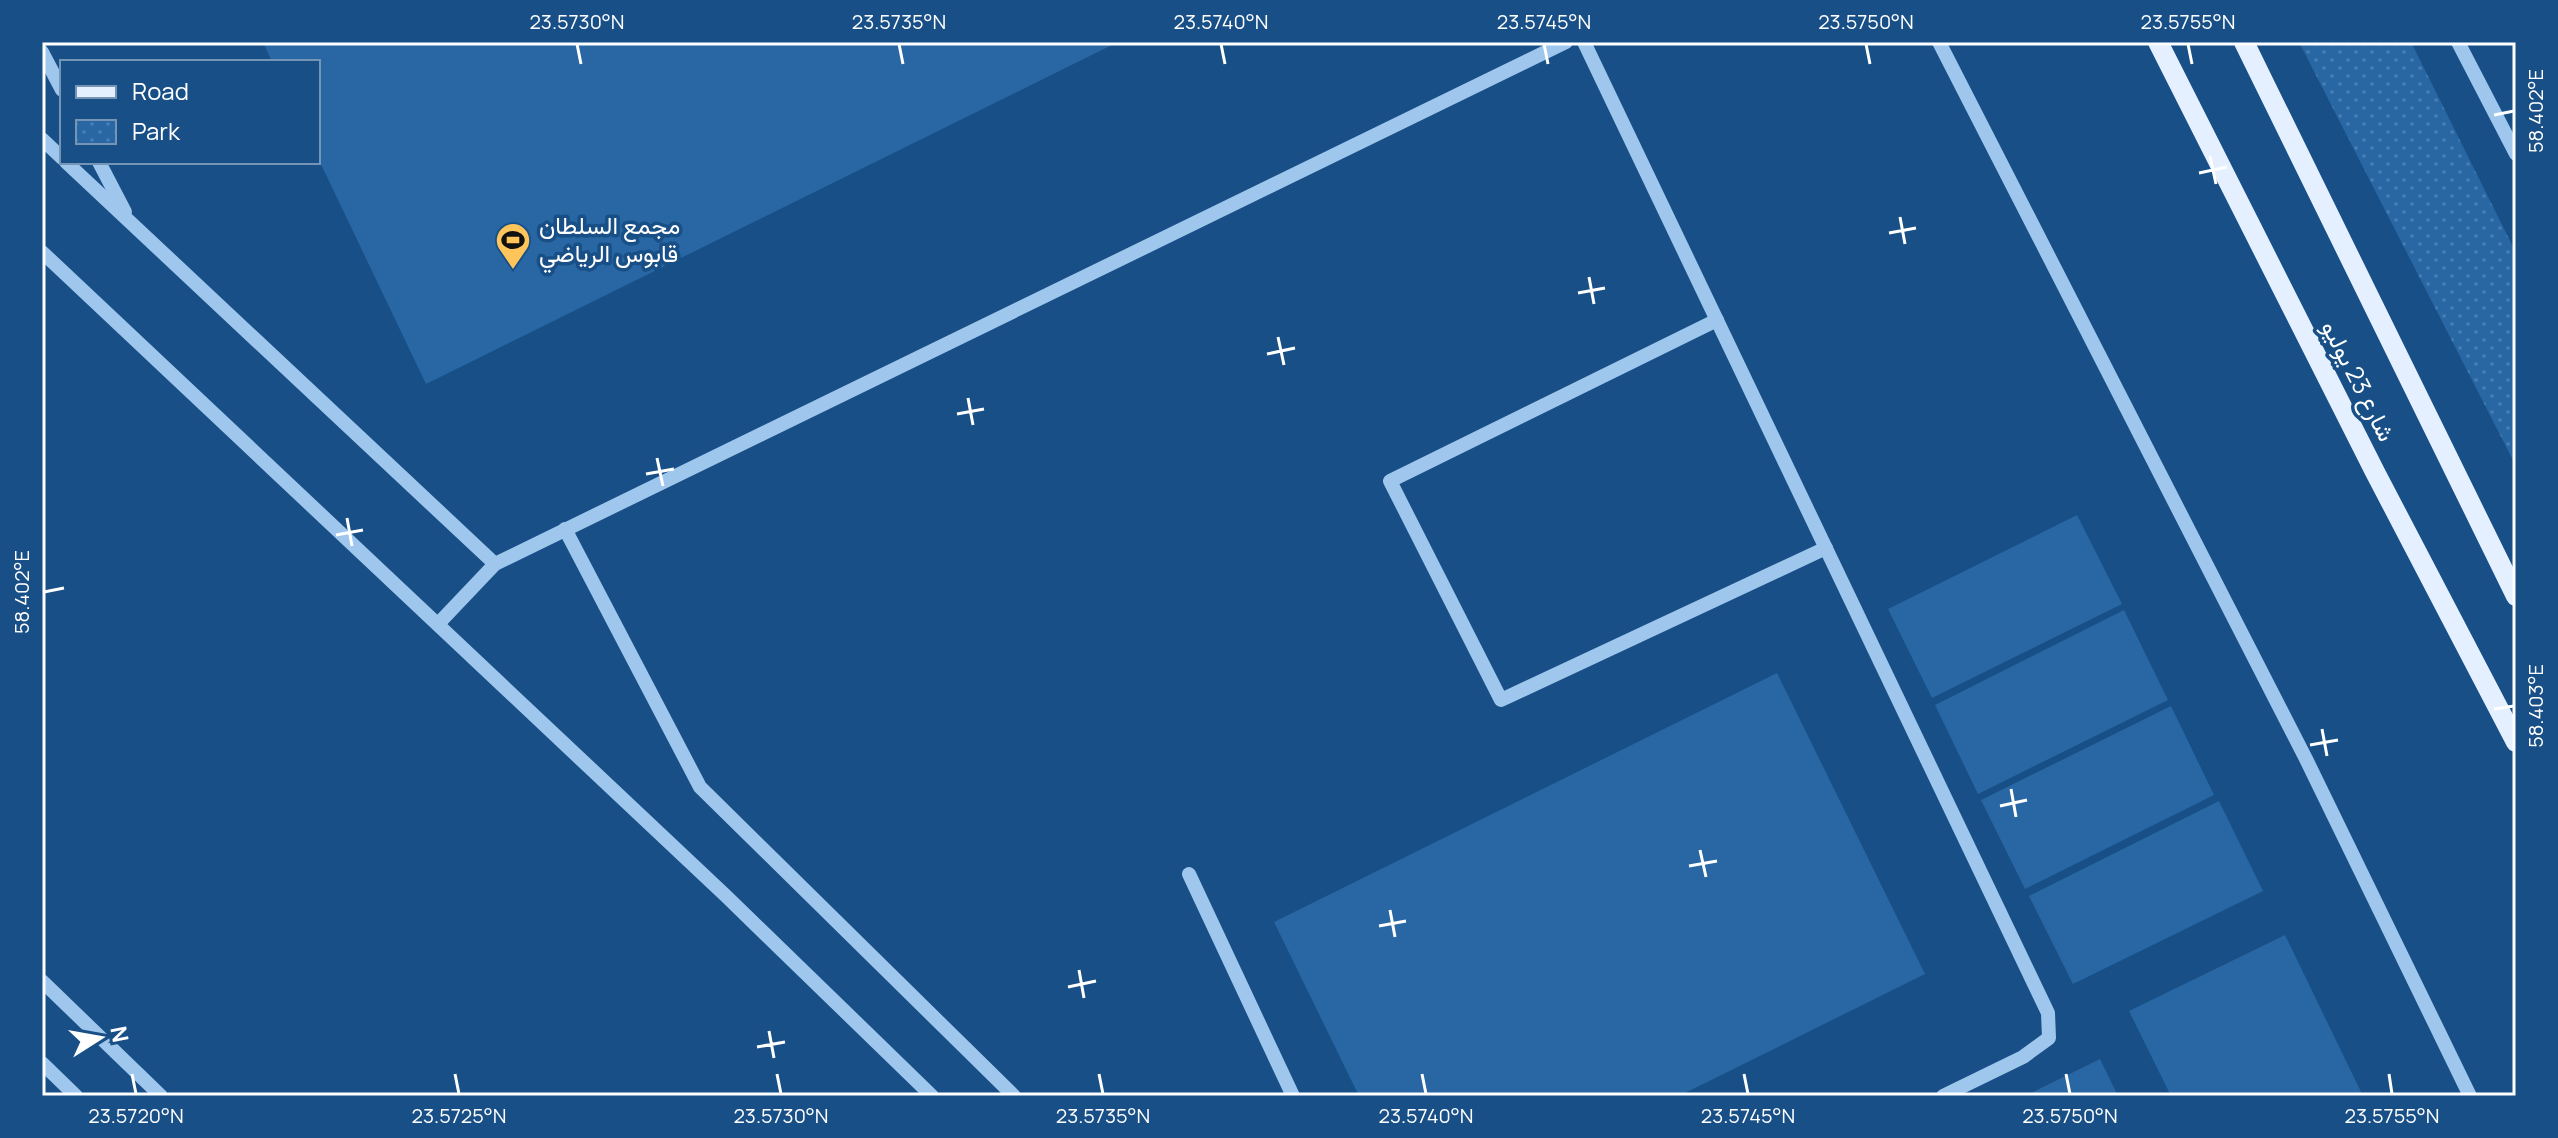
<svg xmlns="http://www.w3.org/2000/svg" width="2558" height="1138" viewBox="0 0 2558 1138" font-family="Manrope,Vazirmatn,sans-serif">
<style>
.grass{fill:#2867a4}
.park{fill:url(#park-dots)}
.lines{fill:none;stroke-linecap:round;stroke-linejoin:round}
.minor{stroke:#9fc7ed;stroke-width:14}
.major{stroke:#e4f0ff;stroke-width:20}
.ticks{fill:none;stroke:#fff;stroke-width:3}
.labels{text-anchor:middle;stroke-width:7;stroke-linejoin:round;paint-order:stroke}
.poi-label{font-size:24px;fill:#fff;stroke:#184f86;text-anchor:start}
.street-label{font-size:24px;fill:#fff;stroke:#184f86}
.neatline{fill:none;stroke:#fff;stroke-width:3}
.ticks-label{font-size:20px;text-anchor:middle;fill:#fff}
</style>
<defs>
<pattern id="park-dots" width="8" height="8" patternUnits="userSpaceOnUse" patternTransform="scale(2)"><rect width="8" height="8" fill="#2867a4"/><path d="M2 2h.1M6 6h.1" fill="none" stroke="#487eb2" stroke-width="1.8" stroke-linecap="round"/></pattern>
</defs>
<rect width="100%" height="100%" fill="#184f86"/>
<g class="grass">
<path d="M 263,42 L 1118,42 L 426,384 L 318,158 L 318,62 L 272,62 Z"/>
<path d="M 2077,515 L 2122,604 L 1932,698 L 1888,609 Z"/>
<path d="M 2124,610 L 2168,700 L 1978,794 L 1935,705 Z"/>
<path d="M 1777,673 L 1925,974 L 1679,1096 L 1359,1096 L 1274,922 Z"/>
<path d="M 2171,706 L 2214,795 L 2025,889 L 1981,800 Z"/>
<path d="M 2219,801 L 2263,891 L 2073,984 L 2029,896 Z"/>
<path d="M 2285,935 L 2363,1096 L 2171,1096 L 2129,1011 Z"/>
<path d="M 2100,1059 L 2118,1096 L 2025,1096 Z"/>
</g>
<path class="park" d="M 2299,42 L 2411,42 L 2516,253 L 2516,466 Z"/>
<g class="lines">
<g class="minor">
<path d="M 1584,42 L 2048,1013 L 2049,1038 L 2023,1057 L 1943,1096"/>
<path d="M 1939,42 L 2307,761 L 2470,1096"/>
<path d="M 2458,42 L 2516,154"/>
<path d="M 42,52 L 62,90"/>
<path d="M 42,139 L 62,158"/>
<path d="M 66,162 L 495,564"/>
<path d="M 99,162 L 125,212"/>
<path d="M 42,252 L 726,896 L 932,1096"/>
<path d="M 1717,320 L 1390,481 L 1501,700 L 1826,548"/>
<path d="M 565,529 L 700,787 L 1014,1096"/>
<path d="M 438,624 L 495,564 L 1566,42"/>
<path d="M 1189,874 L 1293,1096"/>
<path d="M 42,981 L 161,1096"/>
<path d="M 42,1063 L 76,1096"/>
</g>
<g class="major">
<path d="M 2158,42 L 2375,472 L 2516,742"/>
<path d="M 2244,42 L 2516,596"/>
</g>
</g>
<path class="ticks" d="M 577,44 L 581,64M 899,44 L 903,64M 1221,44 L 1225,64M 1544,44 L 1548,64M 1866,44 L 1870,64M 2188,44 L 2192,64M 2494,115 L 2514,111M 2210,156 L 2216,184M 2199,173 L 2227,167M 1900,217 L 1905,244M 1889,233 L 1916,228M 1589,277 L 1594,304M 1578,293 L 1605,288M 1278,337 L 1284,365M 1267,354 L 1295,348M 968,398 L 973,425M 957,414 L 984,409M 657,458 L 663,486M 646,474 L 674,469M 347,518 L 352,546M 336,535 L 363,530M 44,592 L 64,588M 2494,709 L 2514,706M 2322,729 L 2327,756M 2310,745 L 2338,740M 2011,789 L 2016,817M 2000,806 L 2027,800M 1700,850 L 1706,877M 1689,866 L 1717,861M 1390,910 L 1395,937M 1379,926 L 1406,921M 1079,970 L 1084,998M 1068,987 L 1096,981M 769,1031 L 774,1058M 757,1047 L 785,1042M 132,1074 L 136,1094M 455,1074 L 459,1094M 777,1074 L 781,1094M 1099,1074 L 1103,1094M 1422,1074 L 1426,1094M 1744,1074 L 1748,1094M 2066,1074 L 2070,1094M 2389,1074 L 2392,1094"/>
<defs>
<g id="stadium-pin" transform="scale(1.8)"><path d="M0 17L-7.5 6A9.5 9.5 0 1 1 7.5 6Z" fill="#ffc55a" stroke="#184f86"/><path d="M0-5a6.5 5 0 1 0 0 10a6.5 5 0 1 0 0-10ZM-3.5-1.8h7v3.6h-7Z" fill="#111"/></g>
</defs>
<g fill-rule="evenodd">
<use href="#stadium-pin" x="513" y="240"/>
</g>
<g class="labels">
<g class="poi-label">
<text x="539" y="234">مجمع السلطان<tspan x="539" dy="28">قابوس الرياضي</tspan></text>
</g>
<g class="street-label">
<text transform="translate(2358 381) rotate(63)" y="8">شارع 23 يوليو</text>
</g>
</g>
<rect width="2558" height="1138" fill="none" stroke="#184f86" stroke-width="88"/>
<rect x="60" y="60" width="260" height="104" fill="#184f86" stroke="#7495b6" stroke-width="2"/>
<rect x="76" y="86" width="40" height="12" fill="#e4f0ff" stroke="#7495b6" stroke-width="2"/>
<text x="132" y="100" font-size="24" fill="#ffffff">Road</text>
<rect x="76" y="120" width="40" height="24" fill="url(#park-dots)" stroke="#7495b6" stroke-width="2"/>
<text x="132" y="140" font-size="24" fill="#ffffff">Park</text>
<g transform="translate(100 1038) rotate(79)" stroke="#184f86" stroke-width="6" paint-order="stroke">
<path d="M0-6L14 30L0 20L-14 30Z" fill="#ffffff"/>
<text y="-12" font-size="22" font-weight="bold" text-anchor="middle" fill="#ffffff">N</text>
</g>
<rect x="44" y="44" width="2470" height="1050" class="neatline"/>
<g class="ticks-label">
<text x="577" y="29">23.5730°N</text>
<text x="899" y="29">23.5735°N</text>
<text x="1221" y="29">23.5740°N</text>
<text x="1544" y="29">23.5745°N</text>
<text x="1866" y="29">23.5750°N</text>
<text x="2188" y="29">23.5755°N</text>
<text transform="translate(2536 111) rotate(-90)" y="7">58.402°E</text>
<text transform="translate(22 592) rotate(-90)" y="7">58.402°E</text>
<text transform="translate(2536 706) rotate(-90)" y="7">58.403°E</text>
<text x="136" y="1123">23.5720°N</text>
<text x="459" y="1123">23.5725°N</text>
<text x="781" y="1123">23.5730°N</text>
<text x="1103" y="1123">23.5735°N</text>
<text x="1426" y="1123">23.5740°N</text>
<text x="1748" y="1123">23.5745°N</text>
<text x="2070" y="1123">23.5750°N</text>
<text x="2392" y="1123">23.5755°N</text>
</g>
</svg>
